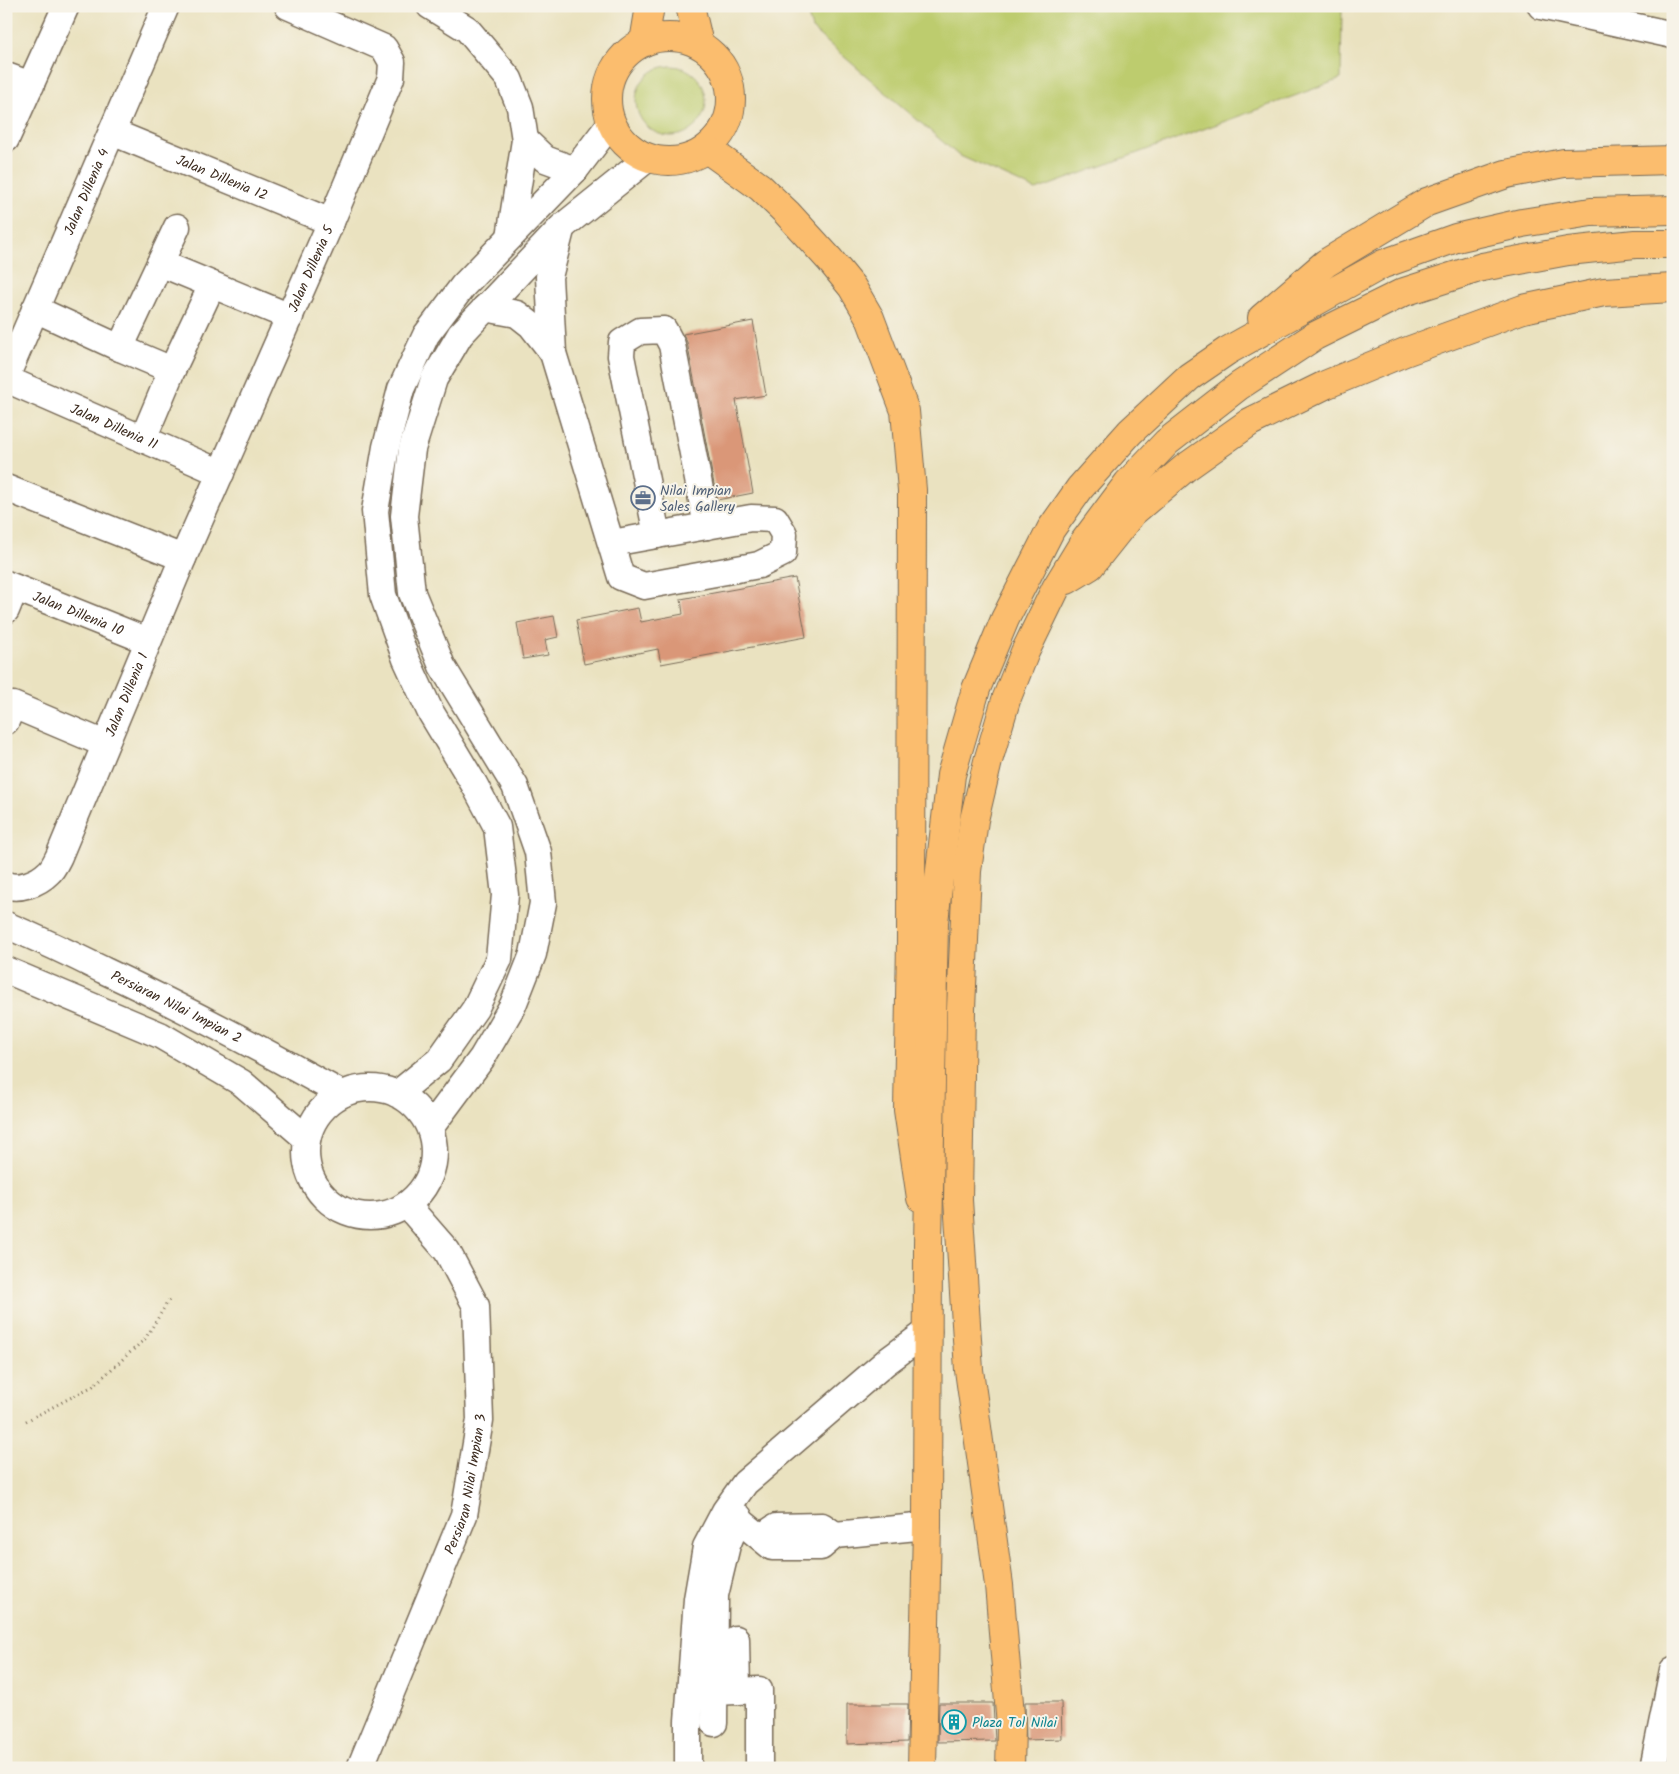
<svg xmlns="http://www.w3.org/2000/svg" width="1679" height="1774" viewBox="0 0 1679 1774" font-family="Kalam,sans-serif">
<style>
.green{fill:#bdcc6e;stroke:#7c7b46}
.building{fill:#da9778}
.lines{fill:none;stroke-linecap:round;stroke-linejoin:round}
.minor-casing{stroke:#786a57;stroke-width:29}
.major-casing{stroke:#786a57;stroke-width:30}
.highway-casing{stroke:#786a57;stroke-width:30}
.path{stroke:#786a57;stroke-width:3;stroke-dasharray:1 4;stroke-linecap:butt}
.minor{stroke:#fff;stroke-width:26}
.major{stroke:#fbbd6e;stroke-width:28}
.highway{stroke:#fbbd6e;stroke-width:28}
.labels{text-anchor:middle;stroke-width:4;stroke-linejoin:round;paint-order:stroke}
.street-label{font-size:14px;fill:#3b2a1e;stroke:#f7f3e8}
.service-label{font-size:14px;fill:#4e5e75;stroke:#f7f3e8;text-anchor:start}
.culture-label{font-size:14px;fill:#0d838f;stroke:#f7f3e8;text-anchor:start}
</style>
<rect width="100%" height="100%" fill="#f7f3e8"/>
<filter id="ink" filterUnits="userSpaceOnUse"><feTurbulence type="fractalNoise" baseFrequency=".02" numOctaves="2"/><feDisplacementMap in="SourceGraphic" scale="10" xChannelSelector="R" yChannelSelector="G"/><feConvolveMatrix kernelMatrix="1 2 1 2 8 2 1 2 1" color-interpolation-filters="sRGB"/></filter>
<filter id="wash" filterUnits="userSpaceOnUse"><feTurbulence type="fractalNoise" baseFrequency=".0096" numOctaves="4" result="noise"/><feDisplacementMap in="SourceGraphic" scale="20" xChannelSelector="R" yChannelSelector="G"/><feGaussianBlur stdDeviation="1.12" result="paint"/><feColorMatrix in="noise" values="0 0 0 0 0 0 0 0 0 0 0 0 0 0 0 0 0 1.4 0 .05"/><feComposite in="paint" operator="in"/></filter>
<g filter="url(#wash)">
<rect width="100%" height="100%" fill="#eae2c0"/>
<g class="green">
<path d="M 805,6 L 1342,6 L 1341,79 L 1036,190 L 958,155 L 812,29 Z"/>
<circle cx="671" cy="101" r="35"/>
</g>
<g id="blocks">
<g class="building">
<path d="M 753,321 L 766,395 L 736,400 L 753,493 L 717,500 L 687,342 L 683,334 Z"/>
<path d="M 795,578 L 806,637 L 661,664 L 658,649 L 584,664 L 576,620 L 638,608 L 641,622 L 683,614 L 681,599 Z"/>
<path d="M 554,616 L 558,637 L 545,640 L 548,655 L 523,659 L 517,623 Z"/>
<path d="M 1025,1702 L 1061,1702 L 1062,1739 L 1026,1740 Z"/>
<path d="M 939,1703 L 993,1703 L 995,1741 L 938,1742 Z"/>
<path d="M 847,1704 L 908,1704 L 907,1742 L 847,1744 Z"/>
</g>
</g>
</g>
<g filter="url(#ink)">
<use href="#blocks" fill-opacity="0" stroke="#786a57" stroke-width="1"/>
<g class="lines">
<g class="minor-casing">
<g id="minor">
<path d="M 430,6 L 467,29 L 509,79 L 520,107 L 525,140 L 510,237"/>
<path d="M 1541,6 L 1673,35"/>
<path d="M 6,76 L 31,85"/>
<path id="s1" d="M 112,132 L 331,222"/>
<path d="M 6,139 L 66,6"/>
<path d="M 525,140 L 545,159 L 575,170"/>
<path d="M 561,230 L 549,277 L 553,353 L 621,577 L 644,586 L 759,565 L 783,553 L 784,534 L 775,519 L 751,518 L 612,543"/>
<path d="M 160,263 L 290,317"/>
<path d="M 485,308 L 517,314 L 531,325 L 553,353"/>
<path d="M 35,309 L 120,348 L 177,227"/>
<path d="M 120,348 L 172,370 L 143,439"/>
<path d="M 172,370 L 212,285"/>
<path id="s2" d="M 6,377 L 166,6"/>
<path id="s3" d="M 6,379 L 221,473"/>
<path d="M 6,488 L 183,558"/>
<path d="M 657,535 L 621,356 L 622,342 L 640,331 L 664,330 L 672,345 L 707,526"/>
<path id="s4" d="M 6,584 L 148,641"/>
<path d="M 6,610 L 15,588"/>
<path d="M 6,721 L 13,705 L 105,744"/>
<path id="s5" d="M 6,885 C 19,890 38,883 48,873 C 53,869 56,862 59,856 L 183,558 L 331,222 L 391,78 L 392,62 L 384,48 L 288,6"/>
<path id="s6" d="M 6,925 C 39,939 71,954 103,970 C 184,1008 263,1050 342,1094"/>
<path d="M 6,970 L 160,1035 L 242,1083 L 307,1139"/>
<circle cx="370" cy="1152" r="64"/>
<path d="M 397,1094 L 439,1060 L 475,1009 L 499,959 L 505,895 L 497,827 L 474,784 L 430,711 L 406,659 L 383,595 L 375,511 L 386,447 L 401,389 L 426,335 L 463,286 L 575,170 L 611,123"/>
<path d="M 430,1128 L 482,1058 L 513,1005 L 533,954 L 543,903 L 538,852 L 515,786 L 442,666 L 412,593 L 404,516 L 412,449 L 434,379 L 460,335 L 562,227 L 648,158"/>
<path d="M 738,1519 L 772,1547 L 821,1547 L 835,1535 L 927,1526"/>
<path d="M 761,1537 L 776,1527 L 822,1526 L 835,1535"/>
<path d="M 736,1639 L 737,1691"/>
<path d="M 714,1692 L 759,1690 L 759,1768"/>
<path d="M 714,1723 L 715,1595 L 727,1545 L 739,1517"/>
<path id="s7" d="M 360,1768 L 464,1515 L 480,1420 L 476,1306 L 447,1251 L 407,1205"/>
<path d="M 688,1768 L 688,1721 L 697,1599 L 706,1547 L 725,1511 L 745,1483 L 886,1362 L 928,1331"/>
<path d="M 1653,1768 L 1673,1670"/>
</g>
</g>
<g class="major-casing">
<g id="major">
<path d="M 690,6 L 699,44"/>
<circle cx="669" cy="99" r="62"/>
<path d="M 644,42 L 650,6"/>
<path d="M 707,149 L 760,187 L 787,213 L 830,260 L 852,287 L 870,318 L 905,411 L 912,490 L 911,941 L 908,1110 L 921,1198"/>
</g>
</g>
<g class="highway-casing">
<g id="highway">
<path d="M 1262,318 L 1326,263 L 1427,202 L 1506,174 L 1564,163 L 1673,160"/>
<path d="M 1067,580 L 1090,566 L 1133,512 L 1185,468 L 1250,422 L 1325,385 L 1405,352 L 1523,309 L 1604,292 L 1673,288"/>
<path d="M 922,1768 L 927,1526 L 928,1244 L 934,922 L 951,775 L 976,689 L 1005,619 L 1051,529 L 1080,488 L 1130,432 L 1189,377 L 1227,351 L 1383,264 L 1456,238 L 1522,223 L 1591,212 L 1673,210"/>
<path d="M 1010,1768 L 1011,1726 L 999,1585 L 969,1370 L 958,1200 L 961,1009 L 967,871 L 974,820 L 988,761 L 1006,700 L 1025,652 L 1056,588 L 1084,542 L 1128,483 L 1167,442 L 1239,386 L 1315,336 L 1404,292 L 1482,267 L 1568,251 L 1635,244 L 1673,244"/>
</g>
</g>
<path class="path" d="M 26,1421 L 93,1386 L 145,1339 L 169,1300"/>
<use href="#minor" class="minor"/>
<use href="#major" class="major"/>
<use href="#highway" class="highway"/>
</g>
</g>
<defs>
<g id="office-ring" transform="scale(1.25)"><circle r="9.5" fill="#f7f3e8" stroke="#5c6f8a" stroke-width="1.5"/><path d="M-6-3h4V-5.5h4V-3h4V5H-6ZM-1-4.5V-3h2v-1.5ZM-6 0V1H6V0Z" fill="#5c6f8a"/></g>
<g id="building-ring" transform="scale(1.25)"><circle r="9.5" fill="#f7f3e8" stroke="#0f9aa8" stroke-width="1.5"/><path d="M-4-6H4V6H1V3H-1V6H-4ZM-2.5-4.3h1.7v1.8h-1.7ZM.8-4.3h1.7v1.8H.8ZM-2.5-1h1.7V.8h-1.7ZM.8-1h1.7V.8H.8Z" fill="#0f9aa8"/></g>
</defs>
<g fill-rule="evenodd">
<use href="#office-ring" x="643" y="498"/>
<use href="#building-ring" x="954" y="1722"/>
</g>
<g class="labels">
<g class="street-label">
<text dy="5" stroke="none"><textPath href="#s1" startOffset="119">Jalan Dillenia 12</textPath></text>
<text dy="5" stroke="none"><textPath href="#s2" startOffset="202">Jalan Dillenia 4</textPath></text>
<text dy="5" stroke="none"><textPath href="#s5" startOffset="705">Jalan Dillenia 5</textPath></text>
<text dy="5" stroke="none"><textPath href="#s3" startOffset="118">Jalan Dillenia 11</textPath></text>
<text dy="5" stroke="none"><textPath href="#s4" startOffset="78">Jalan Dillenia 10</textPath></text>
<text dy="5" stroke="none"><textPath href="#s5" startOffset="241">Jalan Dillenia 1</textPath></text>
<text dy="5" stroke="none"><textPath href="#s6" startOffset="189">Persiaran Nilai Impian 2</textPath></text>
<text dy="5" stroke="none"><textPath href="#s7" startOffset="304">Persiaran Nilai Impian 3</textPath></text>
</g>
<g class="service-label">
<text x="660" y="495">Nilai Impian<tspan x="660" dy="16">Sales Gallery</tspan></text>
</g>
<g class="culture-label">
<text x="972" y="1727">Plaza Tol Nilai</text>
</g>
</g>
<rect width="1679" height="1774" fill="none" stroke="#f7f3e8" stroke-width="25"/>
</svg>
